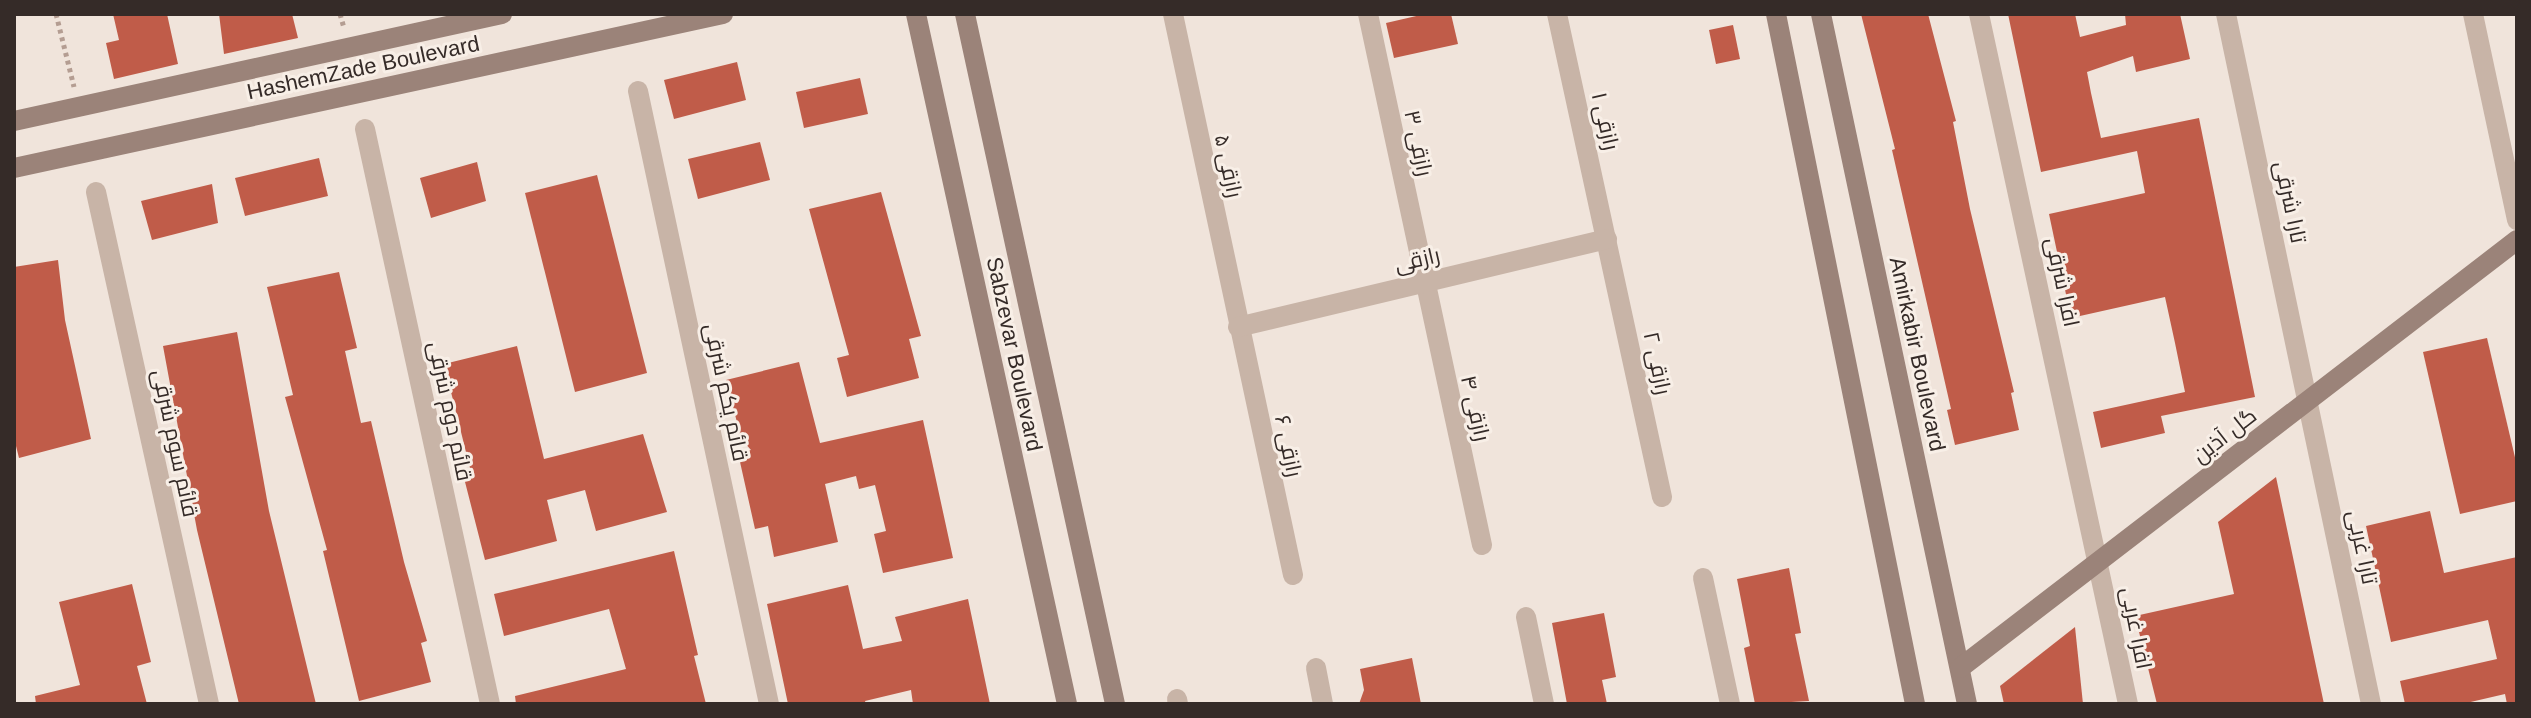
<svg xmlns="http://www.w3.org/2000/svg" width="2531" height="718" viewBox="0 0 2531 718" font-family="Helvetica,Cairo,sans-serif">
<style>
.building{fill:#c05c49}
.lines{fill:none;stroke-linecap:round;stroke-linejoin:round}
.path{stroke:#b49d92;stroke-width:5;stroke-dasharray:4 4;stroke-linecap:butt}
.street{stroke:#c8b4a7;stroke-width:20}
.secondary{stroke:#9b8379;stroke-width:20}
.labels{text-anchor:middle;stroke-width:6;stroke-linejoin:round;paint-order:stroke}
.street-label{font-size:22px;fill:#352b28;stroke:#f8efe7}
</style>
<rect width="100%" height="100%" fill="#f0e4db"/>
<g class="building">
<path d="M 113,14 L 167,14 L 178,64 L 114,79 L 106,43 L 119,40 Z"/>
<path d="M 219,14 L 292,14 L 298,38 L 224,54 Z"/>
<path d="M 1425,14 L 1451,14 L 1458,44 L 1394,58 L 1386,23 Z"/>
<path d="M 1861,14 L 1928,14 L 1956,121 L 1953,122 L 1970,209 L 2014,392 L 2011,393 L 2019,430 L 1955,445 L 1947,410 L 1951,409 L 1892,150 L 1895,149 Z"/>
<path d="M 2008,14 L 2075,14 L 2080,37 L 2126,25 L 2125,14 L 2180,14 L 2190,59 L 2136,72 L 2133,56 L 2087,72 L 2091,93 L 2101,138 L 2199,118 L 2255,397 L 2161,416 L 2165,433 L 2101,448 L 2093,412 L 2185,392 L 2175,343 L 2165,297 L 2071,318 L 2049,214 L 2145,193 L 2137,151 L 2041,172 Z"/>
<path d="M 1733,25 L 1740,59 L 1716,64 L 1709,30 Z"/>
<path d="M 737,62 L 746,100 L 674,119 L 664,80 Z"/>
<path d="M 860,78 L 868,114 L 804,128 L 796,92 Z"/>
<path d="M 760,142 L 770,180 L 698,199 L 688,159 Z"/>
<path d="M 319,158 L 328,196 L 245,216 L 235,178 Z"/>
<path d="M 477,162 L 486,201 L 431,218 L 420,178 Z"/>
<path d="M 597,175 L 647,373 L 575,392 L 525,193 Z"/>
<path d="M 212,184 L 218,223 L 152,240 L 141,201 Z"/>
<path d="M 881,192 L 921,336 L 909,339 L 919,378 L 847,397 L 837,358 L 849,355 L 809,209 Z"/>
<path d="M 58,260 L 65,320 L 91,439 L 19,458 L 14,438 L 14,267 Z"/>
<path d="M 339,272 L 357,348 L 345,351 L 361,423 L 371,421 L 404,562 L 427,641 L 421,643 L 431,682 L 359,701 L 323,551 L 327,550 L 285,397 L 293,395 L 267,287 Z"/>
<path d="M 237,332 L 269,511 L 316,704 L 239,704 L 197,530 L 163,346 Z"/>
<path d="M 2487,338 L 2517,466 L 2517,501 L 2460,514 L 2423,352 Z"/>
<path d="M 517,346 L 544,459 L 643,434 L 667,512 L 596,531 L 585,490 L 547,500 L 557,541 L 485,560 L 464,478 L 472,476 L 444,364 Z"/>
<path d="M 799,362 L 820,443 L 923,420 L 953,558 L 883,573 L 874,534 L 886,531 L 875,485 L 859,489 L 856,476 L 825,484 L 838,542 L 774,557 L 768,526 L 755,529 L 738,453 L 751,450 L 736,433 L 739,430 L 726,380 Z"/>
<path d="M 2276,477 L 2324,704 L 2157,704 L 2135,616 L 2234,594 L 2218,522 Z"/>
<path d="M 2430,511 L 2444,573 L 2517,557 L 2517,704 L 2507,704 L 2505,694 L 2462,704 L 2405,704 L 2400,681 L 2497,659 L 2488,620 L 2391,642 L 2366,526 Z"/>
<path d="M 674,551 L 698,655 L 694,656 L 706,704 L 516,704 L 515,696 L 626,669 L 609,609 L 504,636 L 494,594 Z"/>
<path d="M 1789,568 L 1801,633 L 1795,634 L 1809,701 L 1755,704 L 1744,648 L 1750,646 L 1737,579 Z"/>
<path d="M 132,584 L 151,662 L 137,666 L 147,704 L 36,704 L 35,696 L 80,685 L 59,602 Z"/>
<path d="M 848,585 L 863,649 L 902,641 L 895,617 L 968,599 L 990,704 L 913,704 L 911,690 L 865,701 L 866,704 L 788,704 L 767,604 Z"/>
<path d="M 1604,613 L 1616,677 L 1602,680 L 1607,704 L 1567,704 L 1552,623 Z"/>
<path d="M 2075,627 L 2083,704 L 2004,704 L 2000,686 Z"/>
<path d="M 1412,658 L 1421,704 L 1359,704 L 1364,690 L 1360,669 Z"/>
</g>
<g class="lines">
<g class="path">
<path d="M 56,14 L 74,87"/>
<path d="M 340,14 L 344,28"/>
</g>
<g class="street">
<path d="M 1173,14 L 1293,575"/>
<path d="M 1368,14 L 1482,545"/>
<path d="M 1557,14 L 1662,497"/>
<path d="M 1979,14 L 2128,704"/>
<path d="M 2226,14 L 2371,704"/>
<path d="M 2473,14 L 2517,220"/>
<path d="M 638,91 L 769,704"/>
<path d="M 365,129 L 490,704"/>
<path d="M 96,192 L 209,704"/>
<path d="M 1238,327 L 1607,239"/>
<path d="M 1703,578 L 1730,704"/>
<path d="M 1526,617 L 1544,704"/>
<path d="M 1316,668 L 1323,704"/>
<path d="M 1177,699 L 1178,704"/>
</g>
<g class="secondary">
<path d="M 916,14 L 1067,704"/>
<path d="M 965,14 L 1115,704"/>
<path d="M 1776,14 L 1915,704"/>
<path d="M 1821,14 L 1967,704"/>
<path d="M 14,121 L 502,14"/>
<path d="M 14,168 L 723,14"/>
<path d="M 1960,668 L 2517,240"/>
</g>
</g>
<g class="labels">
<g class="street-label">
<text transform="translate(363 67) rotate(-12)" y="8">HashemZade Boulevard</text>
<text transform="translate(1606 121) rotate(77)" y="8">رازقی ۱</text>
<text transform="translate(1419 143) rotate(78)" y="8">رازقی ۳</text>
<text transform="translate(1229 166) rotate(78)" y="8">رازقی ۵</text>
<text transform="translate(2291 202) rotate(78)" y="8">تارا شرقی</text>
<text transform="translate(1417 259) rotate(-13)" y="8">رازقی</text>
<text transform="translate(2063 282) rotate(78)" y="8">افرا شرقی</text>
<text transform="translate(1015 354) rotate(78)" y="8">Sabzevar Boulevard</text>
<text transform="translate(1918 354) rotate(78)" y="8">Amirkabir Boulevard</text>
<text transform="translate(1658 363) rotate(78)" y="8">رازقی ۲</text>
<text transform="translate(727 392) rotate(78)" y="8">قائم یکم شرقی</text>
<text transform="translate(1476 408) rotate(77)" y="8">رازقی ۴</text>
<text transform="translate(451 411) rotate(78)" y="8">قائم دوم شرقی</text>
<text transform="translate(2224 435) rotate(-38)" y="8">گل آذین</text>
<text transform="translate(176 443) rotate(78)" y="8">قائم سوم شرقی</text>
<text transform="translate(1289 446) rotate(78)" y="8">رازقی ۶</text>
<text transform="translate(2363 547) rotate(78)" y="8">تارا غربی</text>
<text transform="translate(2137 628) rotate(79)" y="8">افرا غربی</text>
</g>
</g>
<rect width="2531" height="718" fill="none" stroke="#352b28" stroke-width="32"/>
</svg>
